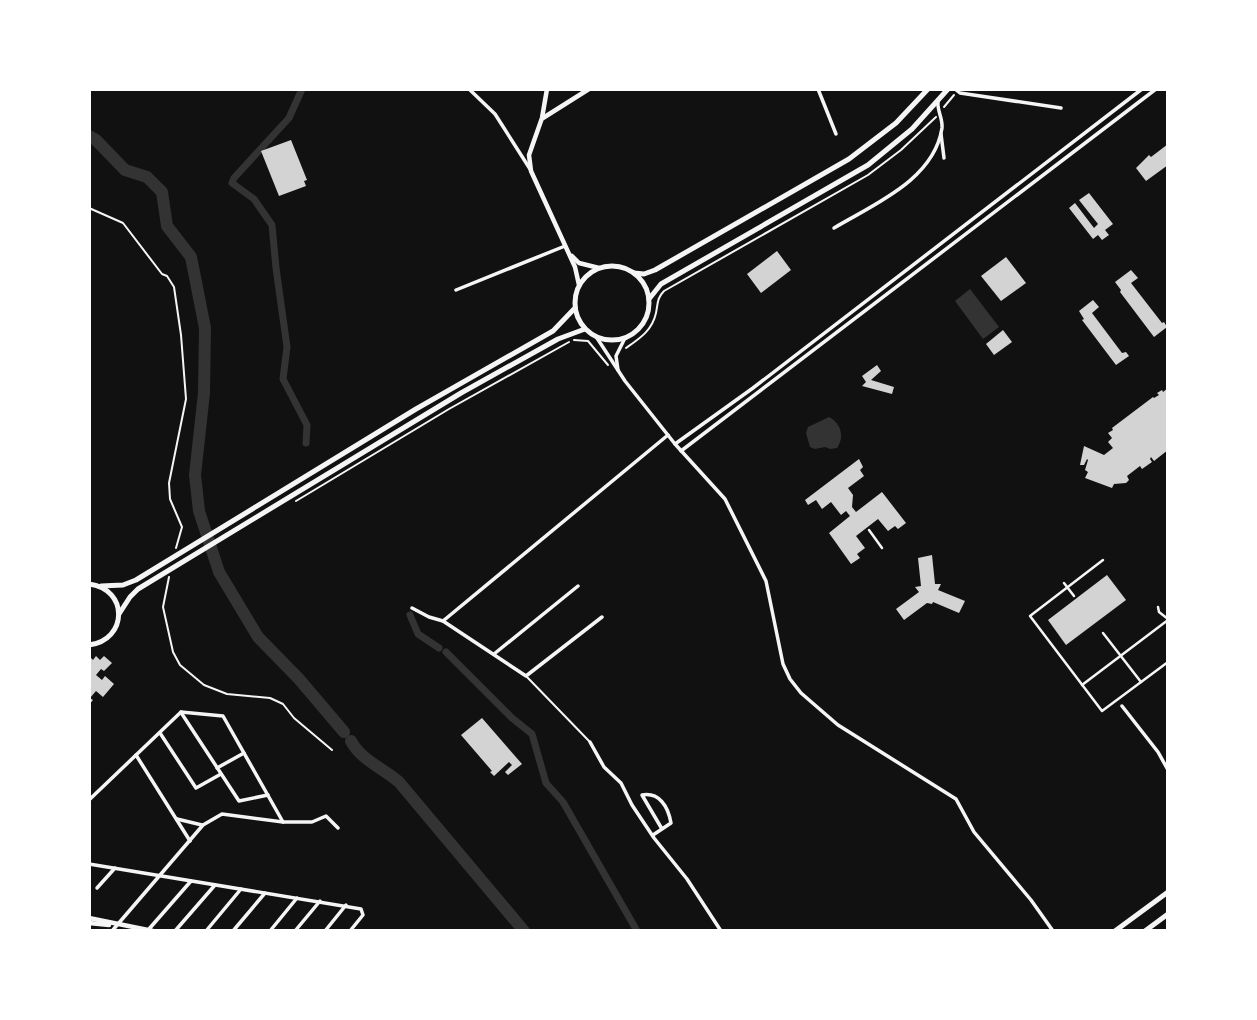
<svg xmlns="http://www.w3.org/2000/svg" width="1257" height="1020" viewBox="0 0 1257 1020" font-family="Raleway,sans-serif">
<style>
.water{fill:#333}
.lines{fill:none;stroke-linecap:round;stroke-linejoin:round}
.canal{stroke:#333;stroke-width:7}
.river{stroke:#333;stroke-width:12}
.building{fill:#d3d3d3}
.path{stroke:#f5f5f5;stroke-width:2}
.service{stroke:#f5f5f5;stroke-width:2}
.pedestrian{stroke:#f5f5f5;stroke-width:2.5}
.minor{stroke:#f5f5f5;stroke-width:3.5}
.tertiary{stroke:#f5f5f5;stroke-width:4.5}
.primary{stroke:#f5f5f5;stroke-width:5}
.trunk{stroke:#f5f5f5;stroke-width:5}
</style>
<rect width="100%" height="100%" fill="#111"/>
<g class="water">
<path d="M 970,289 L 999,327 L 983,339 L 955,301 Z"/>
<path d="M 829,417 C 841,423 845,437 837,448 L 830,449 L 825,447 L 815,449 L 810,447 L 806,433 L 808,427 Z"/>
</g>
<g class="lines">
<g class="canal">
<path d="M 302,89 L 289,118 L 234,178 L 232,183 L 254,199 L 272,225 L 276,268 L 287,347 L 283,379 L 307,425 L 306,443"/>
<path d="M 410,615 L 418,634 L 439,648"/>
<path d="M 446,652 L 512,718 L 532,734 L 546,783 L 563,802 L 637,931"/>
</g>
<g class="river">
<path d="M 89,136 L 96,140 L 125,170 L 147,177 L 162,192 L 167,226 L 191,257 L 205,328 L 204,393 L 195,475 L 199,511 L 219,572 L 258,637 L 299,679 L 344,732"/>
<path d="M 351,741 C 361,760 383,768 399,782 L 524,931"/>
</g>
</g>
<g class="building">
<path d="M 291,140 L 307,180 L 304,181 L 306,186 L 279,196 L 261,151 Z"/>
<path d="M 1168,144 L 1168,165 L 1146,181 L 1136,168 L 1149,155 L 1151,157 Z"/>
<path d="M 1089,193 L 1113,224 L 1105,230 L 1109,235 L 1102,240 L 1098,235 L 1093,239 L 1069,208 L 1075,203 L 1094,228 L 1098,224 L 1079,200 Z"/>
<path d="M 777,251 L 791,270 L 761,293 L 747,274 Z"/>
<path d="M 1006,257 L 1026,283 L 1001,301 L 981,276 Z"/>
<path d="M 1131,270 L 1138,278 L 1131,283 L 1162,323 L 1164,322 L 1167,327 L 1154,337 L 1120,292 L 1121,290 L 1115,282 Z"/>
<path d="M 1093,300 L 1099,307 L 1092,313 L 1122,353 L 1126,352 L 1129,356 L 1116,365 L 1082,320 L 1084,319 L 1079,311 Z"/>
<path d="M 1003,330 L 1012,342 L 994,355 L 986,344 Z"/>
<path d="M 877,365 L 881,371 L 871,380 L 894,387 L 892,394 L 862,386 L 866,382 L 862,376 Z"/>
<path d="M 1168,388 L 1168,450 L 1154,461 L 1151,457 L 1150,459 L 1152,462 L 1142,469 L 1140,466 L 1127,476 L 1129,480 L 1126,483 L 1114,484 L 1112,488 L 1085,478 L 1088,472 L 1085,470 L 1088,460 L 1087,459 L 1084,465 L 1080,465 L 1084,446 L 1104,455 L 1113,448 L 1108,442 L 1112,438 L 1108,433 L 1113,430 L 1112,428 L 1153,397 L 1154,398 L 1159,395 L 1157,393 L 1162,390 L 1163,392 Z"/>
<path d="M 859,459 L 863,467 L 860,470 L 864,476 L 848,488 L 853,495 L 852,507 L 856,512 L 882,492 L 906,523 L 898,529 L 895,526 L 888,531 L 878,519 L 856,536 L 865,548 L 857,554 L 860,558 L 851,564 L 829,533 L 850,516 L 846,511 L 841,515 L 831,502 L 822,509 L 816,500 L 808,505 L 805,500 Z"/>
<path d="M 932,555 L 935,584 L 941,584 L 938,590 L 965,601 L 959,613 L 933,602 L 932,604 L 927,603 L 904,620 L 896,609 L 919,592 L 915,587 L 921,586 L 918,558 Z"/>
<path d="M 1107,575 L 1126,600 L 1066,645 L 1048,620 Z"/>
<path d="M 96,656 L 100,660 L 104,656 L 112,663 L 104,671 L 101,669 L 96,675 L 102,680 L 105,676 L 114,684 L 103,697 L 96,691 L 90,698 L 93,700 L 89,705 L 89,660 L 91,658 L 93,660 Z"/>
<path d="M 482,718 L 522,764 L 508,775 L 505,772 L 512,765 L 509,762 L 494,776 L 490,772 L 492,771 L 461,735 Z"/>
</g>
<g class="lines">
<g class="path">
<path d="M 944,107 L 954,95"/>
<path d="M 89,208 L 123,223 L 162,274 L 167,276 L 174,287 L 181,335 L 186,399 L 169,483 L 170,499 L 182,527 L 176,548"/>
<path d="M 574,340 L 588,341 L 608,365"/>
<path d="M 626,348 C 639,339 652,331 656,313 C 658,303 657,298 664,291 L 868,175 L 901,150 L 936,117"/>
<path d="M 296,501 L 449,409 L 569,342"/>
<path d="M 169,577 L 163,607 L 173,652 L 180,665 L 204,685 L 227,694 L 270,698 L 283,704 L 294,718 L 332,750"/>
</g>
<path class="service" d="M 527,677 L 589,741"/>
<g class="pedestrian">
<path d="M 869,530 L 882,548"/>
<path d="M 1103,560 L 1030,616 L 1102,711 L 1168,662"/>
<path d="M 1064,583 L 1074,596"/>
<path d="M 1158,607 L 1159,612 L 1168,619"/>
<path d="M 1103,633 L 1141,682"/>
<path d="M 1082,685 L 1168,620"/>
</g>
<g class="minor">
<path d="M 469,89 L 495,114 L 530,169"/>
<path d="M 818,89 L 836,134"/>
<path d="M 955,89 L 960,93 L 1061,108"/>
<path d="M 941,134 L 944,158"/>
<path d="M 834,228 C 874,204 934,180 942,128 C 943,118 937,111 938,102"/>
<path d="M 456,290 L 565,246"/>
<path d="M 597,338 L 625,381 L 675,444 L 725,499 L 766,581 L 783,664 L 790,679 L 801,693 L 838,725 L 956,799 L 974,832 L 1031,900 L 1053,931"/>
<path d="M 618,370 L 616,356 L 625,338"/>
<path d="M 675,444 L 753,388 L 1142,89"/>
<path d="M 681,451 L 1156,89"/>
<path d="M 412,608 L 429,617 L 443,621 L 526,676 L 602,617"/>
<path d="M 443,621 L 668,435"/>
<path d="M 494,654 L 578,586"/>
<path d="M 1122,706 L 1158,752 L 1168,770"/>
<path d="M 181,712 L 223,716 L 283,822 L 312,822 L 326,816 L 338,828"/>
<path d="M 182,714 L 239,801 L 268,795"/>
<path d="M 160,733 L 196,788 L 221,774"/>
<path d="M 590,742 L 604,767 L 621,783 L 632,805 L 654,838 L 687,879 L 721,931"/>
<path d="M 136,755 L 190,841"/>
<path d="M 217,768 L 244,753"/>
<path d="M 89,800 L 181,712"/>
<path d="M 177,819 L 202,825"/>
<path d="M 653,835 C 659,831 665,827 671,823 C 668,806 659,792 642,795 L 662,829"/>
<path d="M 89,864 L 361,909 L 363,915 L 350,931"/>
<path d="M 97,888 L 115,868"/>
<path d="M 149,929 L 191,881"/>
<path d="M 112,931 L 203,825 L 222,814 L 283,822"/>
<path d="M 175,931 L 215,885"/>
<path d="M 206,931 L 241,889"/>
<path d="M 233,931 L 265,893"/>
<path d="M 270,931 L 297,898"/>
<path d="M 295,931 L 320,901"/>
<path d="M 325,931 L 346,905"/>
</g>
<g class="tertiary">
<path d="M 547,89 L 542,118 L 529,155 L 531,171 L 575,267 L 579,285"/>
<path d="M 543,118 L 589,89"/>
<path d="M 572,256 L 579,263 L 599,268"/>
<path d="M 89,918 L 153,931"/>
<path d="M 89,923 L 109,925"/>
</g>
<g class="primary">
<circle cx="612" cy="303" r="37"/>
<path d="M 634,273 L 644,274 L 655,270 L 849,159 L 896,123 L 928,89"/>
<path d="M 649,299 L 661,284 L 868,165 L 912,129 L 948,89"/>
<path d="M 89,584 C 129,589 128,640 89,645"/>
<path d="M 101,586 L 123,585 L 136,580 L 416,409 L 553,331 L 575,308"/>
<path d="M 119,614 L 130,597 L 138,589 L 461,393 L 558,339 L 585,329"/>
</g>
<g class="trunk">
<path d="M 1115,931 L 1168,892"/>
<path d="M 1145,931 L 1168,914"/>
</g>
</g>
<rect width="1257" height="1020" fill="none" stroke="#ffffff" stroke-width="182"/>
</svg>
